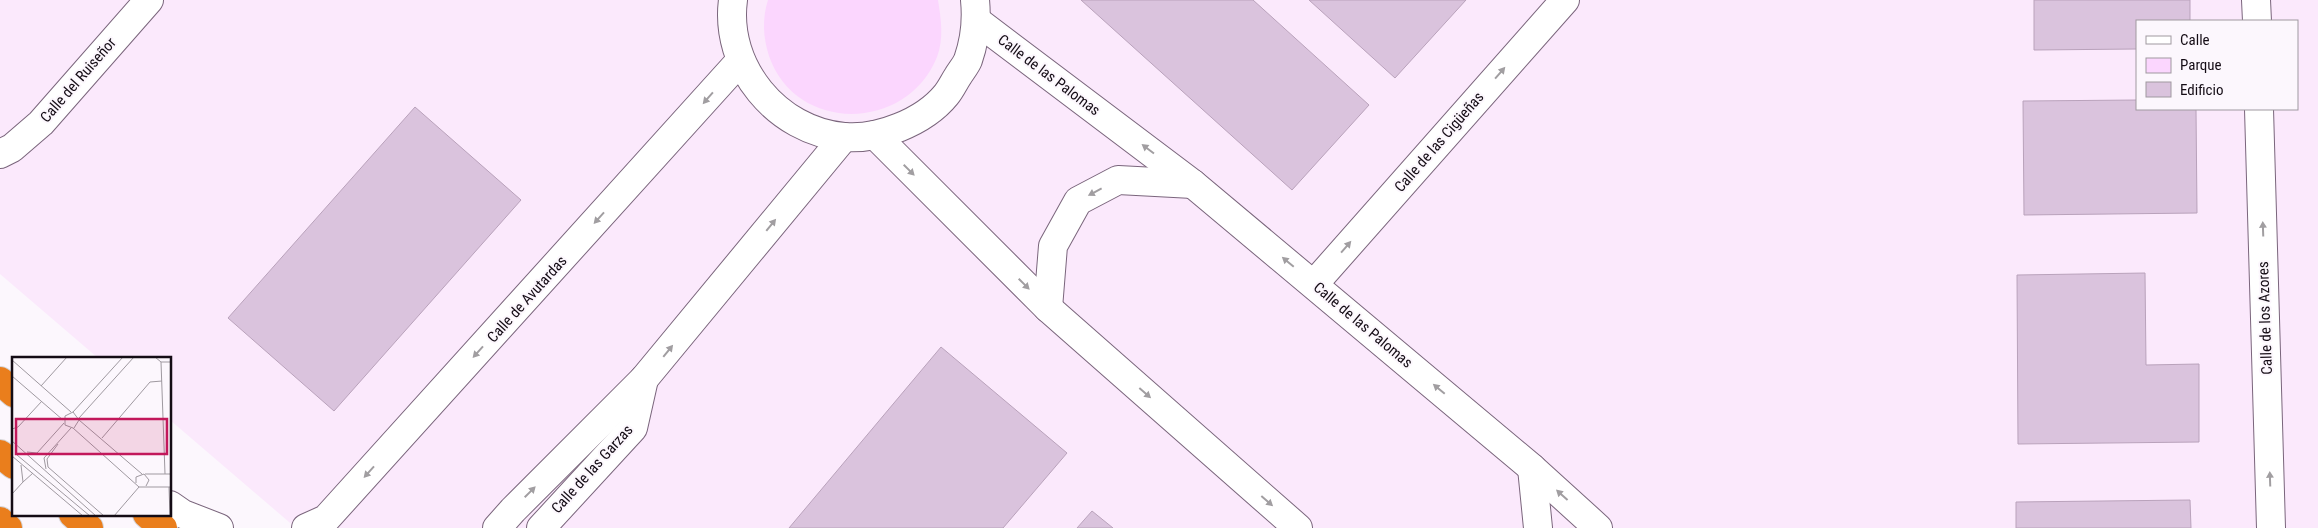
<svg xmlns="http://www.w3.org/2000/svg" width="2318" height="528" viewBox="0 0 2318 528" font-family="'Roboto Condensed',sans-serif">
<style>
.built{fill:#fbe9fc;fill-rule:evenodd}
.green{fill:#fbd6fe}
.building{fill:#dac3dd;stroke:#b9a2bb}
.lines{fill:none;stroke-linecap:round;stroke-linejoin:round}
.minor-casing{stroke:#7a657c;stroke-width:30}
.tertiary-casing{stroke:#7a657c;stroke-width:30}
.motorway-casing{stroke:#d5d3d5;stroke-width:30}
.minor{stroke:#fff;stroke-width:28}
.tertiary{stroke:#fff;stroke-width:28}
.motorway{stroke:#ea7e1c;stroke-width:28}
.oneway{fill:#a19ea1}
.labels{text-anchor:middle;stroke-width:4;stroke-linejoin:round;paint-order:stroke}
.street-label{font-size:15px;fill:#140c15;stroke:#fcf7fd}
.inset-road{fill:none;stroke:#9f99a0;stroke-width:1}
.view{fill:#c2185b;fill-opacity:0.15;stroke:#c2185b;stroke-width:2.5}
.inset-edge{fill:none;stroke:#140c15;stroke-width:2.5}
</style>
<rect width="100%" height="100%" fill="#fcf7fd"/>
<path class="built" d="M 0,0 L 2318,0 L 2318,528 L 296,528 L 170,420 L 170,358 L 98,358 L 0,274 ZM 2137,21 L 2297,21 L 2297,109 L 2137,109 Z"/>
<path class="green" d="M 768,0 L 938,0 C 941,19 944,38 937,57 C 907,132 796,134 769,56 C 763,37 762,19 768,0 Z"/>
<g class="building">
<path d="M 1081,0 L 1253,0 L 1369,105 L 1292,190 Z"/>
<path d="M 1309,0 L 1466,0 L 1395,78 Z"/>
<path d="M 2034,0 L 2190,0 L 2190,21 L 2137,21 L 2137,49 L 2034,50 Z"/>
<path d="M 2137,100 L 2137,109 L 2196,109 L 2197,213 L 2024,215 L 2023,101 Z"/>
<path d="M 415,107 L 521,200 L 334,411 L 228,318 Z"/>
<path d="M 2145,273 L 2146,365 L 2199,364 L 2199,442 L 2018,444 L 2017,275 Z"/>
<path d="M 941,347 L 1067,453 L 1003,528 L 789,528 Z"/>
<path d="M 2190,500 L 2191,528 L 2016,528 L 2016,502 Z"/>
<path d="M 1092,511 L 1113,528 L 1077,528 Z"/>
</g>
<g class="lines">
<g class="minor-casing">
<g id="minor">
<path d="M 733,0 C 724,67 777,131 844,137 C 878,140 924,122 946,95 C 951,89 954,82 958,76 C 961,71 966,65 968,60 C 975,40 977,20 975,0"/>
<path d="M 2256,0 L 2257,21"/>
<path d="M 2259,109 L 2271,528"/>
<path d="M 0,154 L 12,148 L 41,123 L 149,0"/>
<path d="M 1314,284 L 1565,0"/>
<path d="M 170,505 L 183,514 L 219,528"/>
<path d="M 306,528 L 326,519 L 740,61"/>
<path d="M 497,528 L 513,510 L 644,379 L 844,137"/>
<path d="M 541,528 L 633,428 L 644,379"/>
</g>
</g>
<g class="tertiary-casing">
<g id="tertiary">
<path d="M 977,21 L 1193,184 L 1532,468 L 1598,528"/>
<path d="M 875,135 L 1048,308 L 1298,528"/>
<path d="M 1048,308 L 1053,246 L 1078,201 L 1118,180 L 1193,184"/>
<path d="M 1532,468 L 1538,528"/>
</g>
</g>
<g class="motorway-casing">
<g id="motorway">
<path d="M 0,381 L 14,393"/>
<path d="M 0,454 L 14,465"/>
<path d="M 73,514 L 89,528"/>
<path d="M 147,514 L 163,528"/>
<path d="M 0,521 L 8,528"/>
</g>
</g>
<use href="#minor" class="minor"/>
<use href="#tertiary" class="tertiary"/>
<use href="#motorway" class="motorway"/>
</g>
<defs><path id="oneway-solid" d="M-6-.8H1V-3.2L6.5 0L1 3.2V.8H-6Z" transform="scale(1.25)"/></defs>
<g class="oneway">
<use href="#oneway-solid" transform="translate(1500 73) rotate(-49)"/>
<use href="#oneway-solid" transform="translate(708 98) rotate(131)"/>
<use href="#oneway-solid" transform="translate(1148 149) rotate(-143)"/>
<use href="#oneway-solid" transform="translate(909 170) rotate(45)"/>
<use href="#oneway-solid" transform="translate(1095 192) rotate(152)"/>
<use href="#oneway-solid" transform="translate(599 218) rotate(132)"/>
<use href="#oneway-solid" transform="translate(771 225) rotate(-51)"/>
<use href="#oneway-solid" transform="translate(2263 229) rotate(-92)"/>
<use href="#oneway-solid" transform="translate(1346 247) rotate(-49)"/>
<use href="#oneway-solid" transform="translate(1288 262) rotate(-140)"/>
<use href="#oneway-solid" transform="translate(1024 284) rotate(45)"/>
<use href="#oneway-solid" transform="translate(668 351) rotate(-51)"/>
<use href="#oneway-solid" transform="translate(478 352) rotate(132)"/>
<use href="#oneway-solid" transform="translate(1439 389) rotate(-140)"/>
<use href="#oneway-solid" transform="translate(1145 393) rotate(41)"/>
<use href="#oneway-solid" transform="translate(369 472) rotate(132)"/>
<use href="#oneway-solid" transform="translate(2270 479) rotate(-92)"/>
<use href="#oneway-solid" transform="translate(530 492) rotate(-45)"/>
<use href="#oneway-solid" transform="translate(1562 495) rotate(-138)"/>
<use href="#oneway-solid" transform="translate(1267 501) rotate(41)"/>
</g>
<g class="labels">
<g class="street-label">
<text transform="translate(1049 75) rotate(37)" y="5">Calle de las Palomas</text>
<text transform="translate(78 80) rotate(-49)" y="5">Calle del Ruiseñor</text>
<text transform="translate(1439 142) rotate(-49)" y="5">Calle de las Cigüeñas</text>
<text transform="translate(527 299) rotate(-48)" y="5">Calle de Avutardas</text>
<text transform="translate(2265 318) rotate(-92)" y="5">Calle de los Azores</text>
<text transform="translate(1363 325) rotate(40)" y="5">Calle de las Palomas</text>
<text transform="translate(592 469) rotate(-48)" y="5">Calle de las Garzas</text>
</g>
</g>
<g transform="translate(12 357)">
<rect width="159" height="159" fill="#fcf7fd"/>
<path class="inset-road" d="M 143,0 L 149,5 L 159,5M 0,3 L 59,55M 149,5 L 153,117M 0,19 L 51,63M 29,29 L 55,0M 61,55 L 53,59 L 53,68 L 61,71 L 127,130 L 159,130M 61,55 L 111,0M 61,55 L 67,63 L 62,71M 67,61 L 122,0M 67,63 L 130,117M 0,72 L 6,70 L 30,44M 90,81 L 138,25 L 150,24M 0,84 L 84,159M 46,87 L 35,102 L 36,110 L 92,159M 15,95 L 25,96 L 52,66M 5,98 L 78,159M 0,99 L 71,159M 9,108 L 11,125 L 21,116M 34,112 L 32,101 L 59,71M 133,117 L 159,117M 124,126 L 124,120 L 132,117 L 137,123 L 134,129M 157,130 L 158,159M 0,137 L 11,125M 102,159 L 127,130"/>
<path class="view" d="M 4,62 L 155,62 L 155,97 L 4,97 Z"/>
<rect width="159" height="159" class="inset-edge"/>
</g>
<rect x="2136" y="20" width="162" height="90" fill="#fcf7fd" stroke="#9f99a0"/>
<rect x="2146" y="36" width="25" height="8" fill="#ffffff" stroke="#9f99a0"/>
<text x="2180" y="45" font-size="15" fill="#140c15">Calle</text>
<rect x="2146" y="58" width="25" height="15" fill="#fbd6fe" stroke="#9f99a0"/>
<text x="2180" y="70" font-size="15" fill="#140c15">Parque</text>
<rect x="2146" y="82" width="25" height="15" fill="#dac3dd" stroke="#9f99a0"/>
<text x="2180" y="95" font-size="15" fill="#140c15">Edificio</text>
</svg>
